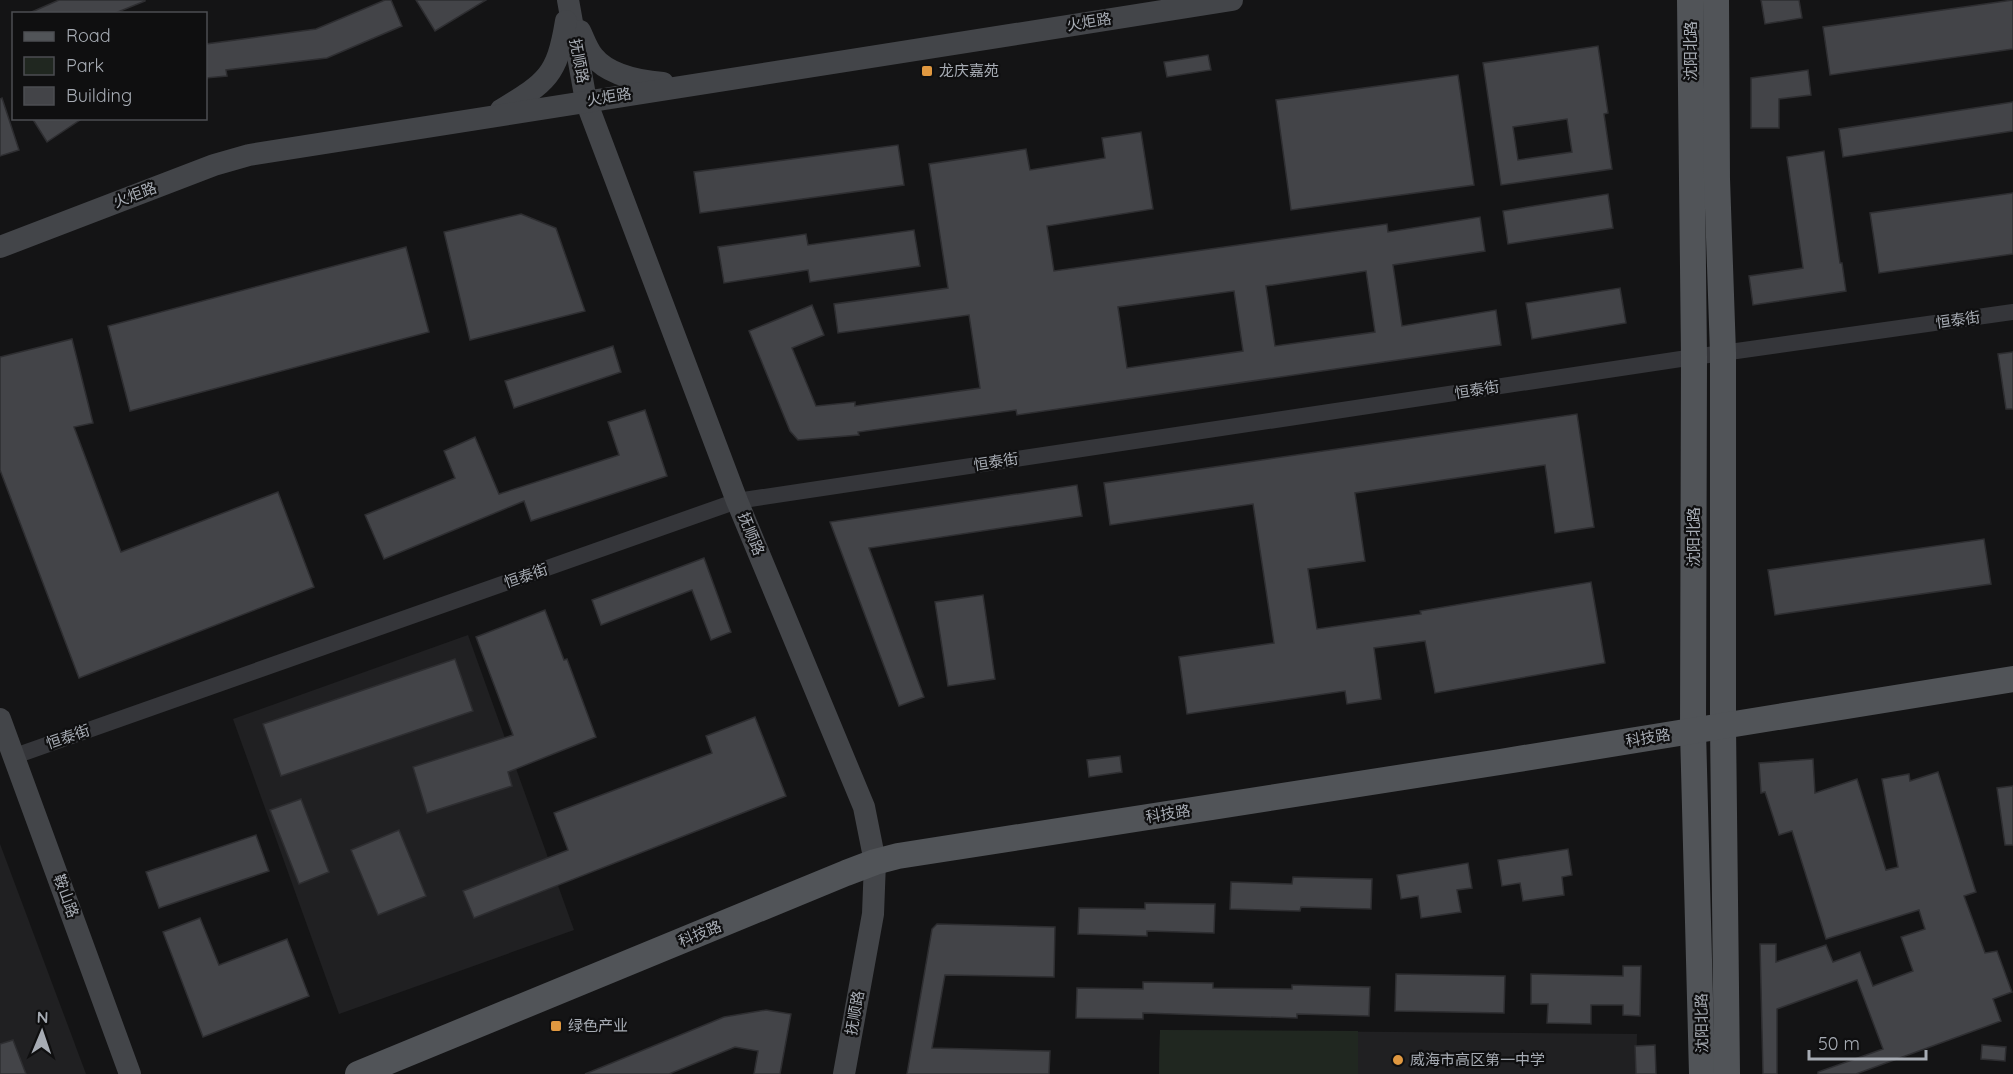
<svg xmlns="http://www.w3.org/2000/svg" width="2013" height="1074" viewBox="0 0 2013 1074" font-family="Quicksand,'Noto Sans SC',sans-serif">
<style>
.built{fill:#202022}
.green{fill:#202720}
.building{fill:#434448;stroke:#2e2e31;stroke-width:1.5;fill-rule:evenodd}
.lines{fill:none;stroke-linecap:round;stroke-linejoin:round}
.street{stroke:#35363a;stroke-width:16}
.secondary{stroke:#434549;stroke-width:22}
.primary{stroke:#515458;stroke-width:26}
.poi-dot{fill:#e09840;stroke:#0f0f10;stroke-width:2}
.labels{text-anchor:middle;stroke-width:4.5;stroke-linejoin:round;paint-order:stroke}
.street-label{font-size:15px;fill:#a7acb4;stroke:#0f0f10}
.poi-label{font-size:15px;fill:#a7acb4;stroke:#0f0f10;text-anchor:start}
</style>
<rect width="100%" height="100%" fill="#141415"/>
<g class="built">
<path d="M 468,635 L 574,930 L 339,1014 L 233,719 Z"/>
<path d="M 0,844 L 86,1074 L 0,1074 Z"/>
<path d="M 1160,1030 L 1637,1034 L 1636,1074 L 1159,1074 Z"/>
</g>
<path class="green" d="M 1160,1030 L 1358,1031 L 1358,1074 L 1159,1074 Z"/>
<g class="building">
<path d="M 59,0 L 145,0 L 145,1 L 113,14 L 27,14 Z"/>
<path d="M 385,0 L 391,0 L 402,26 L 327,58 L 226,70 L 227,76 L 206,78 L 206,44 L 316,29 Z"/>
<path d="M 416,0 L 486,0 L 435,31 Z"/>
<path d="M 1761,0 L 1799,0 L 1802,18 L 1765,24 Z"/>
<path d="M 2013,0 L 2013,49 L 1830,75 L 1823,27 Z"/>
<path d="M 1598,46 L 1608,113 L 1604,114 L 1612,169 L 1501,185 L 1483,63 ZM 1567,119 L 1572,152 L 1518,160 L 1513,127 Z"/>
<path d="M 1208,55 L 1211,70 L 1167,77 L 1164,62 Z"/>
<path d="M 1808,70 L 1811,95 L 1779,99 L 1779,128 L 1751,128 L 1751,78 Z"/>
<path d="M 1458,75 L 1474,185 L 1291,210 L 1276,100 Z"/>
<path d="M 2,98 L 19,150 L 0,156 L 0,99 Z"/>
<path d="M 2013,102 L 2013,131 L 1843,157 L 1839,129 Z"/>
<path d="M 32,118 L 83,118 L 47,142 Z"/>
<path d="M 1141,132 L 1153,209 L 1047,226 L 1054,271 L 1387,224 L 1388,232 L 1480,217 L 1485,251 L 1393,265 L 1402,326 L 1496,310 L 1501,345 L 1017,415 L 1016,410 L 858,432 L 859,435 L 798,440 L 790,431 L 749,331 L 812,305 L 824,335 L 792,348 L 816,406 L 855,402 L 855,406 L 980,388 L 969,315 L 838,333 L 834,304 L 948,288 L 929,164 L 1026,149 L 1030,170 L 1105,158 L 1102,138 ZM 1366,271 L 1375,332 L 1275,346 L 1266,286 ZM 1234,291 L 1243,351 L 1127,368 L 1118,307 Z"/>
<path d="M 898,145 L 904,185 L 700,213 L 694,172 Z"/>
<path d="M 1824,151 L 1840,263 L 1842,263 L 1846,291 L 1753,305 L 1749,276 L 1803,268 L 1787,157 Z"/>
<path d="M 2013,193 L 2013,254 L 1879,273 L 1870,213 Z"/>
<path d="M 1608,194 L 1613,228 L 1508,244 L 1503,211 Z"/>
<path d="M 521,214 L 556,228 L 585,311 L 470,340 L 444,232 Z"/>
<path d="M 914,230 L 920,266 L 810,282 L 808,270 L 724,283 L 718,247 L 806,234 L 808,245 Z"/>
<path d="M 406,247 L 429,332 L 130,411 L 108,326 Z"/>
<path d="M 1620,288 L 1626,323 L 1532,339 L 1526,303 Z"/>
<path d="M 72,339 L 93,423 L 74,427 L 121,552 L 278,492 L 314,587 L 79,678 L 0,470 L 0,357 Z"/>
<path d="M 613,346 L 621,372 L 514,408 L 505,381 Z"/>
<path d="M 2013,352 L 2013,409 L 2006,409 L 1998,354 Z"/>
<path d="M 645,410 L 667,476 L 531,521 L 524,501 L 384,559 L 365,515 L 455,478 L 444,451 L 475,437 L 499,494 L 619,455 L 608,422 Z"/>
<path d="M 1577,414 L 1594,527 L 1555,533 L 1545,465 L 1355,493 L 1365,561 L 1308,569 L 1317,629 L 1421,614 L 1420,611 L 1591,582 L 1605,663 L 1435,693 L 1425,641 L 1374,648 L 1381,699 L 1347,704 L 1345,691 L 1187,714 L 1179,657 L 1274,643 L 1253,504 L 1110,525 L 1104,483 Z"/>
<path d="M 1077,485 L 1082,516 L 869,548 L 924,697 L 899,706 L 830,522 Z"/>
<path d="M 1984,539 L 1991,584 L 1775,615 L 1768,570 Z"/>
<path d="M 704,558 L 731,632 L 711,640 L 692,590 L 601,625 L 592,600 Z"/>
<path d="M 983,595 L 995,679 L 948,686 L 935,602 Z"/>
<path d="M 545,610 L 564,660 L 567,659 L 596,737 L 508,772 L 512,786 L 427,813 L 413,767 L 513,735 L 476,637 Z"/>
<path d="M 455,659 L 473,711 L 281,776 L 263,724 Z"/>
<path d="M 755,717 L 786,796 L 474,918 L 463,891 L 568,850 L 554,813 L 712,753 L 706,736 Z"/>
<path d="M 1120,756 L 1122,772 L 1089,777 L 1087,760 Z"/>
<path d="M 1813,759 L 1815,793 L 1857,779 L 1886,870 L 1898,867 L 1882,779 L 1909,774 L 1910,781 L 1938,772 L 1976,892 L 1964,896 L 1985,953 L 1997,951 L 2012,992 L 1993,999 L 2001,1021 L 1856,1074 L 1818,1074 L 1818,1072 L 1883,1049 L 1857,980 L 1777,1009 L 1777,1074 L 1763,1074 L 1760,944 L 1776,944 L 1776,962 L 1826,945 L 1833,962 L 1860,952 L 1873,986 L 1913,971 L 1901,937 L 1925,929 L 1919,910 L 1826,939 L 1792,831 L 1779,835 L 1765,792 L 1761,793 L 1759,763 Z"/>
<path d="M 2013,786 L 2013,845 L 2005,845 L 1997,788 Z"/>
<path d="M 301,799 L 329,872 L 299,884 L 270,810 Z"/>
<path d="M 399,830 L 426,896 L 378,915 L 351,850 Z"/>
<path d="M 256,835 L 269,871 L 159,908 L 146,872 Z"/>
<path d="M 1568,849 L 1572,875 L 1562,877 L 1564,895 L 1523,901 L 1520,883 L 1502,886 L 1498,860 Z"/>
<path d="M 1468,863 L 1472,888 L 1457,890 L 1461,912 L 1421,918 L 1418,896 L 1401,899 L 1397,875 Z"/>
<path d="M 1293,877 L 1372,879 L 1371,909 L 1301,907 L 1300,911 L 1230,909 L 1231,882 L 1292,884 Z"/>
<path d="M 1145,903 L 1215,904 L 1214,933 L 1147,931 L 1147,936 L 1078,934 L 1079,908 L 1145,909 Z"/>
<path d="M 200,918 L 219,965 L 287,939 L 309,996 L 203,1037 L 163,932 Z"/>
<path d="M 937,924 L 1055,927 L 1054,977 L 945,975 L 932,1048 L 1050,1051 L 1049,1074 L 907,1074 L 932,929 Z"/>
<path d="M 1623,966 L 1641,966 L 1640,1016 L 1623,1015 L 1623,1005 L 1591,1005 L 1591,1024 L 1547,1023 L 1548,1004 L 1531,1004 L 1531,974 L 1623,976 Z"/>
<path d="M 1396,974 L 1505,976 L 1504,1013 L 1395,1011 Z"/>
<path d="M 1143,982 L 1213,983 L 1213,988 L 1292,989 L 1292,985 L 1370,987 L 1369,1016 L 1297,1014 L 1297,1018 L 1143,1013 L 1143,1019 L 1076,1018 L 1077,988 L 1143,989 Z"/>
<path d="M 766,1010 L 791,1014 L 780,1074 L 754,1074 L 758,1051 L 735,1047 L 669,1074 L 585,1074 L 724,1017 Z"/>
<path d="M 13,1040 L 26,1074 L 0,1074 L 0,1044 Z"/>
<path d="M 1655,1045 L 1656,1074 L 1636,1074 L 1635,1046 Z"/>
<path d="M 1982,1045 L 2006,1047 L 2005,1061 L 1981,1059 Z"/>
</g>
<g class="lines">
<path class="street" d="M 15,756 L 737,501 L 1694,357 L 2013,312"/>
<g class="secondary">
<path d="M 568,0 L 586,101 L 737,501 L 864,807 L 875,862 L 873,914 L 844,1074"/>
<path d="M 580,31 C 584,39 587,49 593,56 C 608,75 640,81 663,83"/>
<path d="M 501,110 C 547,82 557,76 566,21"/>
<path d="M 0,247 L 214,165 L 249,155 L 1232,0"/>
<path d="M 0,719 L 130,1074"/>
</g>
<g class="primary">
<path d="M 1690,0 L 1694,357 L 1693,731 L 1702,1074"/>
<path d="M 1716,0 L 1717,179 L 1723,353 L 1723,726 L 1727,1074"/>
<path d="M 358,1074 L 846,873 L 875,862 L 898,856 L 1500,762 L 2013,679"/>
</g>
</g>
<g class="poi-dot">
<rect x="921" y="65" width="12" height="12" rx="3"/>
<rect x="550" y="1020" width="12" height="12" rx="3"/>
<circle cx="1398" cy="1060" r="6"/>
</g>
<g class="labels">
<g class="street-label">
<text transform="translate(1089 22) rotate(-9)" y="5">火炬路</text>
<text transform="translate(1691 51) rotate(-90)" y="5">沈阳北路</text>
<text transform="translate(579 61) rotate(79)" y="5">抚顺路</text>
<text transform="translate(609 97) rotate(-9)" y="5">火炬路</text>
<text transform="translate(135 195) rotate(-21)" y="5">火炬路</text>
<text transform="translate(1958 320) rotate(-8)" y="5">恒泰街</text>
<text transform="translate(1477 390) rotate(-9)" y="5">恒泰街</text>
<text transform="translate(996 462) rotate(-9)" y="5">恒泰街</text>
<text transform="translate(751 534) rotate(68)" y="5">抚顺路</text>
<text transform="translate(1694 537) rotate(-90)" y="5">沈阳北路</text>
<text transform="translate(526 576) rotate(-19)" y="5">恒泰街</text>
<text transform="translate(68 737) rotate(-19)" y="5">恒泰街</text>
<text transform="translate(1648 738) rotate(-9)" y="5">科技路</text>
<text transform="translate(1168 814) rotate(-9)" y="5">科技路</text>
<text transform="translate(66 896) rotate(70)" y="5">鞍山路</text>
<text transform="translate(700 934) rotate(-22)" y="5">科技路</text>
<text transform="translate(855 1013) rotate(-80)" y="5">抚顺路</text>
<text transform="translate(1702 1023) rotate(-91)" y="5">沈阳北路</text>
</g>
<g class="poi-label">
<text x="939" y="76">龙庆嘉苑</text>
<text x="568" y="1031">绿色产业</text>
<text x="1410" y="1065">威海市高区第一中学</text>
</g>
</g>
<rect x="12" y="12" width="195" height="108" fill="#0f0f10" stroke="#4c4e52" stroke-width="1.5"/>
<rect x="24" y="32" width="30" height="9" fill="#515458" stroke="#4c4e52" stroke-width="1.5"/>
<text x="66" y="42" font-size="18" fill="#a7acb4">Road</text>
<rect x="24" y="57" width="30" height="18" fill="#202720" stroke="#4c4e52" stroke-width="1.5"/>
<text x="66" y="72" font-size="18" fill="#a7acb4">Park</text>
<rect x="24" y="87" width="30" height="18" fill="#434448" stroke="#4c4e52" stroke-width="1.5"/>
<text x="66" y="102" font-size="18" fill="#a7acb4">Building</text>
<g transform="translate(42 1032) rotate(2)" stroke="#0f0f10" stroke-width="4.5" paint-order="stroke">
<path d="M0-4.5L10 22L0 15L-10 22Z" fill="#a7acb4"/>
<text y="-9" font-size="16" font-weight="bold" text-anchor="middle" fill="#a7acb4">N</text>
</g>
<path d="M1809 1050v9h117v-9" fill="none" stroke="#a7acb4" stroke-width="3"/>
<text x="1818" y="1050" font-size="18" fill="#a7acb4" stroke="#0f0f10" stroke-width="4.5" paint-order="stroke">50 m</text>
</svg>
